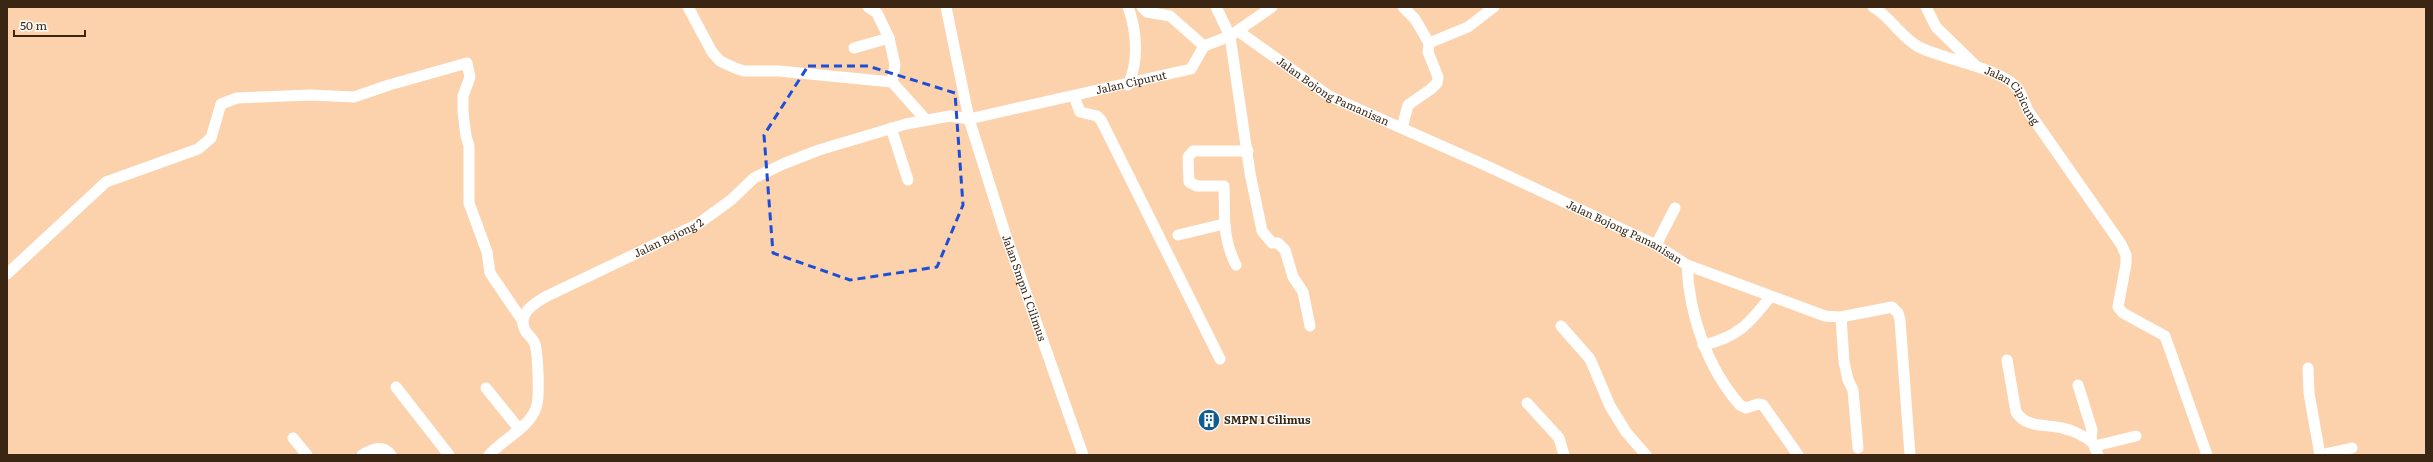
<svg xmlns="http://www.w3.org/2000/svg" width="2433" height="462" viewBox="0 0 2433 462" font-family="Literata,serif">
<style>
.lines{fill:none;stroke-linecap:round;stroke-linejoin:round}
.street{stroke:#fff;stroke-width:11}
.marked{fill:none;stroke:#1d4ed8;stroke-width:3;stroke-dasharray:8 5;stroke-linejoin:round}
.labels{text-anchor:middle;stroke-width:3;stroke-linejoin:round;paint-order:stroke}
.street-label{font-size:11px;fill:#3a2613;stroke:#fcfcfc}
.poi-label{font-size:11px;font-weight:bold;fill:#3a2613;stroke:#fcfcfc;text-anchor:start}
</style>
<rect width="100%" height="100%" fill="#fcd2ac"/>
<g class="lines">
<g class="street">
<path d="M 688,7 L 712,52 L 720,61 L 735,68 L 744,71 L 779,71 L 892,82"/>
<path d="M 868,7 L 877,13 L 889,38"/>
<path id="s1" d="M 946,7 L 969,119 L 1005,233 L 1083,455"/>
<path d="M 1128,7 C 1137,31 1139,62 1128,85"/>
<path d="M 1142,7 L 1147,12 L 1170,16 L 1204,46"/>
<path d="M 1216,7 L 1230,36 L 1250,173 L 1262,231 L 1272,243 L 1278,243 L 1285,250 L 1293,277 L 1303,292 L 1310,326"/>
<path id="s2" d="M 1873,7 C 1891,17 1901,38 1919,47 C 1942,59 2004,69 2018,89 C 2022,95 2025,104 2028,111 L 2121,244 L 2126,255 L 2126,264 L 2118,307 L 2123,313 L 2165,336 L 2207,455"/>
<path d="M 1926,7 L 1936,27 L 1975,65"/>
<path id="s3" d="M 1238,31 L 1329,96 L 1487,166 L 1656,245 L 1687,265 L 1825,316 L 1841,317 L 1892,307 L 1898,313 L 1900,320 L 1910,455"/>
<path d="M 1429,43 L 1468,27 L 1494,7"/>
<path d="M 854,48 L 889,38 L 895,65 L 892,82 L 926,120"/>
<path d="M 1074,96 L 1080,112 L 1097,116 L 1101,120 L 1220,359"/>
<path d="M 891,128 L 908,180"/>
<path d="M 1402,128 L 1408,105 L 1431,89 L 1437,83 L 1438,77 L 1428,52 L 1429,43 L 1415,19 L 1403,7"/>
<path d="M 1178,235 L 1224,224"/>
<path d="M 1656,245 L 1675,208"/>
<path d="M 1236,265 C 1222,238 1225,216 1224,186 L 1197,186 L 1189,182 L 1188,157 L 1193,151 L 1248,151"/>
<path d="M 1687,265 C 1689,314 1707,368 1740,405 L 1746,408 L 1758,404 L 1763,405 L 1798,455"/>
<path d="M 7,274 L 106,182 L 198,149 L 211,138 L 221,104 L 237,98 L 311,95 L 354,97 L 389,85 L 467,63 L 470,77 L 463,96 L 463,112 L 466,136 L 469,146 L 469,203 L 487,252 L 490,273 L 522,320"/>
<path d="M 1841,317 L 1844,362 L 1848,380 L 1853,390 L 1858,448"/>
<path d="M 1561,326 L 1590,359 L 1610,406 L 1626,432 L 1646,455"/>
<path d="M 1703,345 C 1737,338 1750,323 1770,297"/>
<path d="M 2007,360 L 2016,412 C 2026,428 2045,424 2062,428 C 2072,430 2085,436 2093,443 L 2098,455"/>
<path d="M 2308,368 L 2309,393 L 2320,455"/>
<path d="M 2078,385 L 2092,430 L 2091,441"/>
<path d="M 396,387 L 449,455"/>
<path d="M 486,388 L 519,429"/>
<path d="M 1527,403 L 1559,438 L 1564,455"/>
<path d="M 293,438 L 307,455"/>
<path d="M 2095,446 L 2136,436"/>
<path d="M 362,455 C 372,449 383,444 391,455"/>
<path id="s4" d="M 489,455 C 503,439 529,428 536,408 C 540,399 538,355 535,344 C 534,340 529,336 526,332 C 516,315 532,305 545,297 L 698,224 L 731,200 L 754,178 L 783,164 L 819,150 L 906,124 L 950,116 L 969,119 L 1191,69 L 1204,46 L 1230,36 L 1272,7"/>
<path d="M 2320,455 L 2352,448"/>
</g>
</g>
<path class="marked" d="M 808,66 L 868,66 L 955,93 L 963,205 L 937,267 L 850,280 L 773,253 L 764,135 Z"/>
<defs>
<g id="building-disc" transform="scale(1.15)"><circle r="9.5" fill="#0f5e91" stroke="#fcfcfc"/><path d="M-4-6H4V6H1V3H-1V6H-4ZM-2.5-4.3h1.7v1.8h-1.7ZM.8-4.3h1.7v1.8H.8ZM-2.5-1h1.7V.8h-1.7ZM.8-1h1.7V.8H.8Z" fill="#fff"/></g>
</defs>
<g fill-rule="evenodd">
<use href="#building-disc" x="1209" y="420"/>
</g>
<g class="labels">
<g class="street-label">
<text dy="4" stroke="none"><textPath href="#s4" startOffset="826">Jalan Cipurut</textPath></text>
<text dy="4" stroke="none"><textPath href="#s3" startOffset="113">Jalan Bojong Pamanisan</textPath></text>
<text dy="4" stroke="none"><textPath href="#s2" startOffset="170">Jalan Cipicung</textPath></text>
<text dy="4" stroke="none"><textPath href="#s3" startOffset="437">Jalan Bojong Pamanisan</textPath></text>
<text dy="4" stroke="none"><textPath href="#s4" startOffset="329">Jalan Bojong 2</textPath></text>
<text dy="4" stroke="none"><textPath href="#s1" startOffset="292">Jalan Smpn 1 Cilimus</textPath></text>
</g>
<g class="poi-label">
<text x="1224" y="424">SMPN 1 Cilimus</text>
</g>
</g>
<rect width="2433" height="462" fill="none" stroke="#3a2613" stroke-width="16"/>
<path d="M14 30v6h71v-6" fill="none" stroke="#3a2613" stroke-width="2"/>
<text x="20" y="30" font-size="12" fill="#3a2613" stroke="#fcfcfc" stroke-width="3" paint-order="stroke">50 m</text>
</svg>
